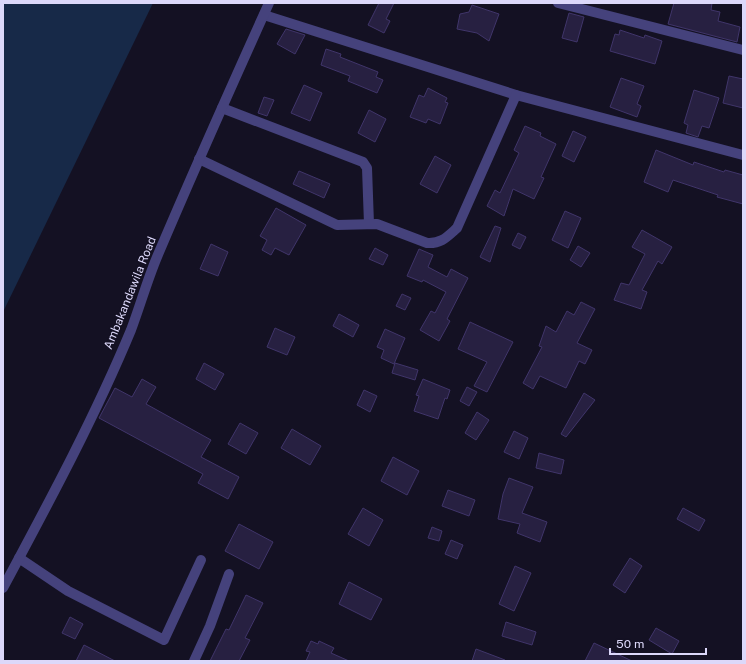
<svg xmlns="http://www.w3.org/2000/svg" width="746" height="664" viewBox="0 0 746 664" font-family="'Public Sans',sans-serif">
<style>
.water{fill:#172948}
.building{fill:#272041;stroke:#40356a}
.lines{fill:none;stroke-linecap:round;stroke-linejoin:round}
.minor{stroke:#45427c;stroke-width:10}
.labels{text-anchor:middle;stroke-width:3;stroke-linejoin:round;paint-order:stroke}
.street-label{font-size:12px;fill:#dcd8fa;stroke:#141123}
</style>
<rect width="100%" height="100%" fill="#141123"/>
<path class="water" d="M 3,3 L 153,3 L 3,312 Z"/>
<g class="building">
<path d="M 379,3 L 394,3 L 386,19 L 390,21 L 384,33 L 368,25 Z"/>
<path d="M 674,3 L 712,3 L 711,10 L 720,12 L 718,21 L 740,27 L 737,42 L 668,24 Z"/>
<path d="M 472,5 L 499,14 L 489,41 L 477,33 L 457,29 L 460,14 L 469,12 Z"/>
<path d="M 569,13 L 584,17 L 577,42 L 562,38 Z"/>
<path d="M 286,29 L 305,35 L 295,54 L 277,44 Z"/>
<path d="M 620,30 L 644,38 L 645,35 L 662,41 L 655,64 L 610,51 L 615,34 L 619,35 Z"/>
<path d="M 326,49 L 341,54 L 340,57 L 378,72 L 376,77 L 383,80 L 377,93 L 348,81 L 350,76 L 321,65 Z"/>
<path d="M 729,76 L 743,79 L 743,108 L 723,103 Z"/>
<path d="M 621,78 L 644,86 L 637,104 L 641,106 L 637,117 L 610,107 Z"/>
<path d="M 304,85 L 322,93 L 310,121 L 291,113 Z"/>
<path d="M 428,88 L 447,98 L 445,102 L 448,103 L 440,124 L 428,119 L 426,123 L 410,117 L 419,95 L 424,97 Z"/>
<path d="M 694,90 L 719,98 L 709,128 L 702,126 L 698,137 L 686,133 L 688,125 L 684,123 Z"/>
<path d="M 264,97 L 274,100 L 267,116 L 258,113 Z"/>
<path d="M 369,110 L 386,119 L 375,142 L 358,133 Z"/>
<path d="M 525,126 L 541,133 L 540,136 L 556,144 L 541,177 L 544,178 L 534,199 L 513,189 L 504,216 L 487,206 L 495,190 L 500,193 L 519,153 L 514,150 Z"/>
<path d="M 573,131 L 586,137 L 574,162 L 562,156 Z"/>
<path d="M 656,150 L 693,165 L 694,162 L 724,172 L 725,170 L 743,175 L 743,204 L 717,197 L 718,195 L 673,180 L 668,192 L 644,182 Z"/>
<path d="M 435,156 L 451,165 L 437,193 L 420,184 Z"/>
<path d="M 299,171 L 330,184 L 324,198 L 293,184 Z"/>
<path d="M 276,208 L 306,225 L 289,255 L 275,248 L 271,255 L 262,250 L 267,240 L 260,236 Z"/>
<path d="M 565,211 L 581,218 L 568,248 L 552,240 Z"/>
<path d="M 495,226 L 501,228 L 490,262 L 480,257 Z"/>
<path d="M 642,230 L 672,247 L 662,264 L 658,261 L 642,290 L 647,292 L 641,309 L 614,300 L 621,283 L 629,285 L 645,254 L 632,247 Z"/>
<path d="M 518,233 L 526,237 L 520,249 L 512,245 Z"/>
<path d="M 211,244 L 228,252 L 218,276 L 200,269 Z"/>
<path d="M 578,246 L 590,253 L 581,267 L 570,260 Z"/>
<path d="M 375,248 L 388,255 L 383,265 L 369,259 Z"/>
<path d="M 419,249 L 433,255 L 428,267 L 447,277 L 451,269 L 468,278 L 447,319 L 450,321 L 439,341 L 420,330 L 431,311 L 435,313 L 446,292 L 423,280 L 422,282 L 407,276 Z"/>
<path d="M 402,294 L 411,298 L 405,310 L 396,306 Z"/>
<path d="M 581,302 L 595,309 L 577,343 L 592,350 L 585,364 L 579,361 L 566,388 L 540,376 L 533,389 L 523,383 L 542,347 L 539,346 L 546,326 L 556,332 L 567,311 L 574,315 Z"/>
<path d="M 339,314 L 359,325 L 353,337 L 333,326 Z"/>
<path d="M 470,322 L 513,342 L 487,392 L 474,386 L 487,362 L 458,349 Z"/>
<path d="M 275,328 L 295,337 L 287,355 L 267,347 Z"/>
<path d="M 385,329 L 405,338 L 394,364 L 381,358 L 384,350 L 377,347 Z"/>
<path d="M 204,363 L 224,374 L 215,390 L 196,379 Z"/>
<path d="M 395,363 L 418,370 L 415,380 L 392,373 Z"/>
<path d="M 142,379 L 156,387 L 146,404 L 211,440 L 201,457 L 239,477 L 228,499 L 198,483 L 203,474 L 99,418 L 115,388 L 132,397 Z"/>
<path d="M 423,379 L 450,390 L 447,399 L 445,398 L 438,419 L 414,411 L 419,396 L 416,395 Z"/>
<path d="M 467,387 L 477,392 L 469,406 L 460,401 Z"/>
<path d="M 364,390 L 377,396 L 370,412 L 357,405 Z"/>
<path d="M 584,393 L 595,400 L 566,437 L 561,434 Z"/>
<path d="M 477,412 L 489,420 L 476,440 L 465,433 Z"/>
<path d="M 240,423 L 258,433 L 246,454 L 228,444 Z"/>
<path d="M 292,429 L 321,446 L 310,465 L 281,448 Z"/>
<path d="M 514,431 L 528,438 L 519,459 L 504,452 Z"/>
<path d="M 539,453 L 564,460 L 561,474 L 536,468 Z"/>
<path d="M 393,457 L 419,471 L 407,495 L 381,481 Z"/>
<path d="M 509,478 L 533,487 L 522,513 L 547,522 L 540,542 L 517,533 L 520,524 L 498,519 L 503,494 Z"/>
<path d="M 448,490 L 475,500 L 469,516 L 442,506 Z"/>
<path d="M 363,508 L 383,520 L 369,546 L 348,534 Z"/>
<path d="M 683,508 L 705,520 L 699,531 L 677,519 Z"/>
<path d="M 239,524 L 273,542 L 259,569 L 225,551 Z"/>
<path d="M 432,527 L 442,531 L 439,541 L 428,538 Z"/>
<path d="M 451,540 L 463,545 L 457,559 L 445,554 Z"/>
<path d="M 630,558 L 642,566 L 625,593 L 613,585 Z"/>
<path d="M 515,566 L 531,573 L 514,611 L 499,604 Z"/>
<path d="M 349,582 L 382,599 L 371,620 L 339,604 Z"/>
<path d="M 246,595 L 263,603 L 245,638 L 250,640 L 239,661 L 210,661 L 226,629 L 229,630 Z"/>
<path d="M 70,617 L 83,624 L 75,639 L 62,633 Z"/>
<path d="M 506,622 L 536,632 L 532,645 L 502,636 Z"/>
<path d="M 656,628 L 679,641 L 672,654 L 649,640 Z"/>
<path d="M 311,641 L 318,644 L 319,641 L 334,648 L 331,653 L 349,661 L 306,661 L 310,652 L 306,651 Z"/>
<path d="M 594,643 L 632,661 L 585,661 Z"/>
<path d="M 84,645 L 115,661 L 76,661 Z"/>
<path d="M 476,649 L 505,660 L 504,661 L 472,661 Z"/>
</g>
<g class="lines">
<g class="minor">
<path d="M 558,3 L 743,50"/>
<path d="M 264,15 L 516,95 L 743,155"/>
<path d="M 222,108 L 363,162 L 367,168 L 369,224"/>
<path d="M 199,159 L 337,225 L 377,224 L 427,243 C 441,244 447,237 457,228 L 516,95"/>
<path d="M 19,558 L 68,591 L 164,640 L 201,560"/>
<path d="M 3,588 C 48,504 94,419 131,330 C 140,306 147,281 157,257 C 193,172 231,87 269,3"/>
<path d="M 194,661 L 210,626 L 229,574"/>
</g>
</g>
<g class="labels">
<g class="street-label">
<text transform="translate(130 293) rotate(-68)" y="4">Ambakandawila Road</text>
</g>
</g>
<rect width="746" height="664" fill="none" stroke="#dcd8fa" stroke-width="8"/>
<path d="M610 648v6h96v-6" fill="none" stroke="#dcd8fa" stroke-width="2"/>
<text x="616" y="648" font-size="12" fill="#dcd8fa" stroke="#141123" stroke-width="3" paint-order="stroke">50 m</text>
</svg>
